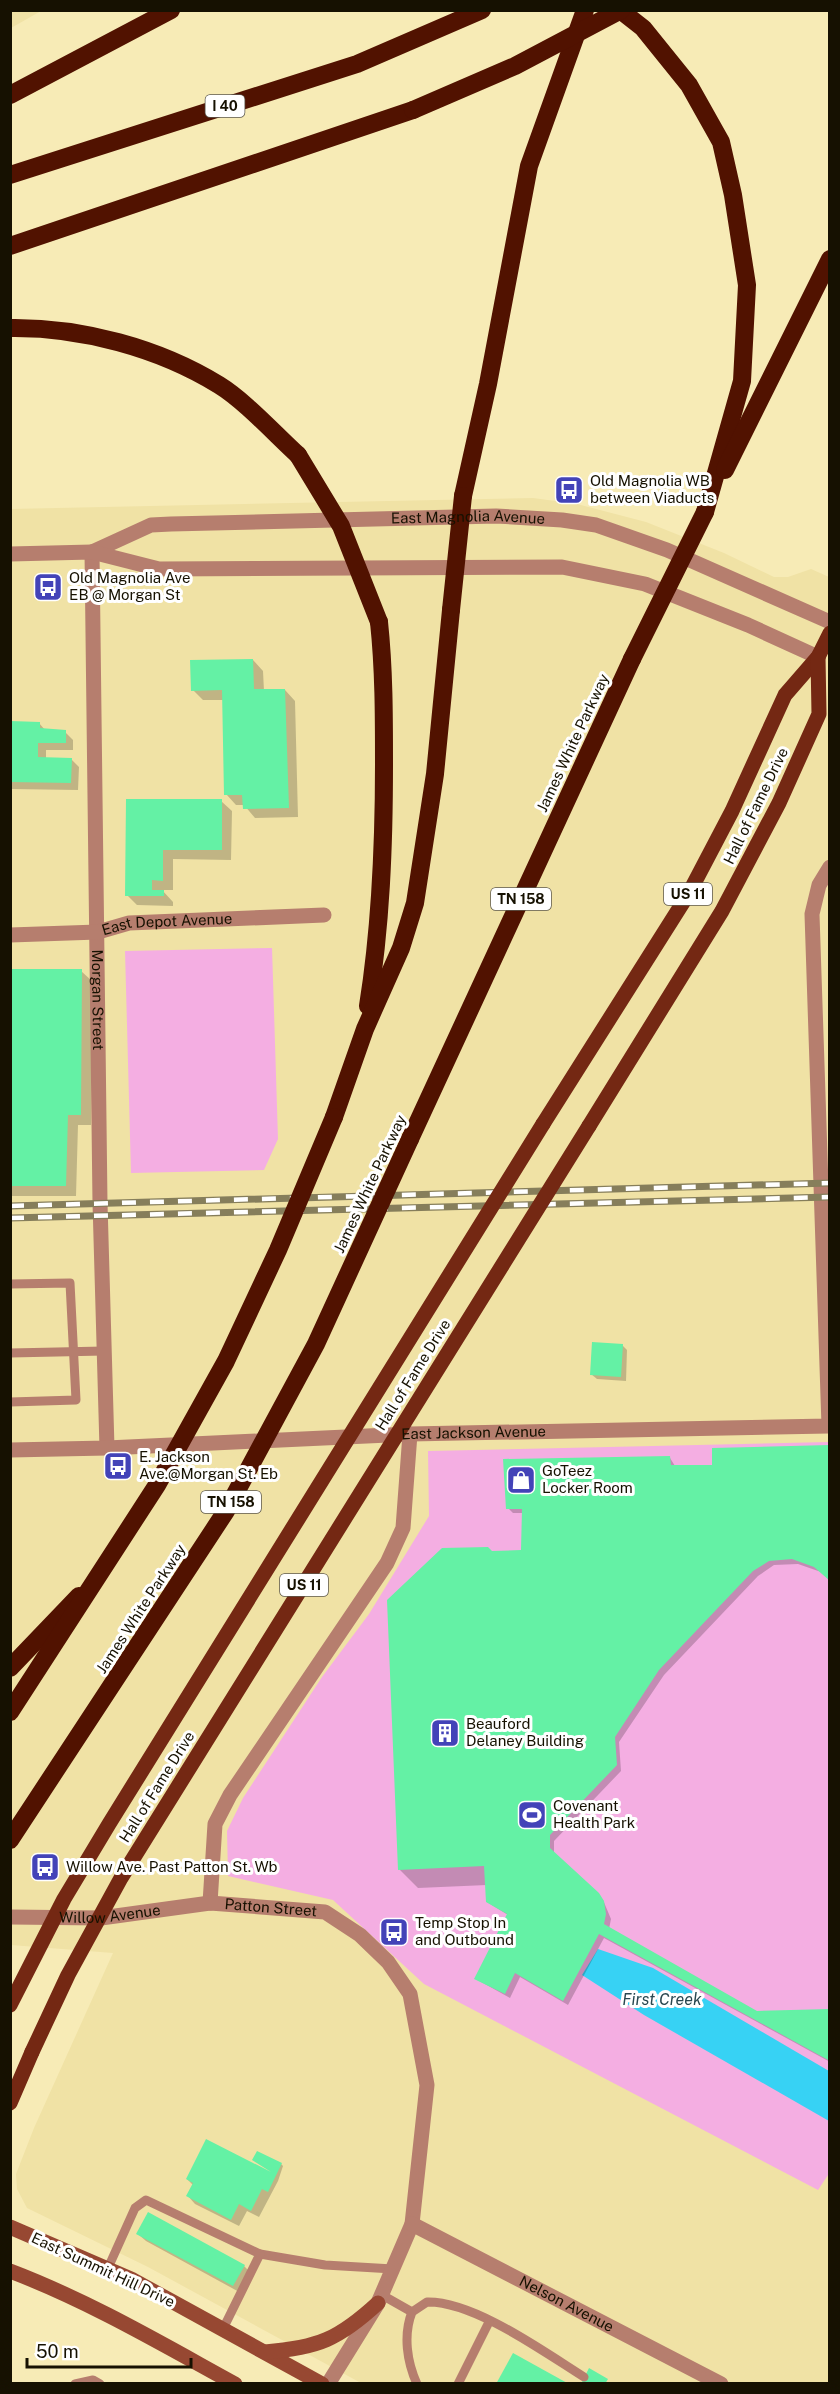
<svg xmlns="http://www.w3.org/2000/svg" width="840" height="2394" viewBox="0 0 840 2394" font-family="'Public Sans',sans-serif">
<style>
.built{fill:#f0e2a5}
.green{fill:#f4aee2}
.water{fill:#37d2f4}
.shadow{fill:#0003}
.building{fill:#64f1a5}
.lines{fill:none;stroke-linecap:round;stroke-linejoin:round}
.service{stroke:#b67e6e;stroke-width:9}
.minor{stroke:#b67e6e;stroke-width:15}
.secondary{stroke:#974832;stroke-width:15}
.primary{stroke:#742813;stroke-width:15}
.motorway{stroke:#511200;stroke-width:18}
.rail-casing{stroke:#867e5b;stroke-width:7}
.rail{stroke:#fff;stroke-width:4.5;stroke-dasharray:14;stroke-linecap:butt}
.primary-bridge{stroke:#742813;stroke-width:15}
.motorway-bridge{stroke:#511200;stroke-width:18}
.labels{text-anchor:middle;stroke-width:6;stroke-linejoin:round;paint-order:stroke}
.shield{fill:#fff;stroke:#5c584d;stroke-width:1.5}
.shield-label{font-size:14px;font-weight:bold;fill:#161101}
.poi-label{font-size:15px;fill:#161101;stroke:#fff;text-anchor:start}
.street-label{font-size:15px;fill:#161101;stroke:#fff}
.water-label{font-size:16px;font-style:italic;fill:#2a4850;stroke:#fff}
</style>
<rect width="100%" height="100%" fill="#f7ebb6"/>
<g class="built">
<path d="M 11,10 L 41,10 L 41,11 L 11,28 Z"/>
<path d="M 533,498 L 577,504 L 646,522 L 724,553 L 774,577 L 788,577 L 811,569 L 829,577 L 829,2383 L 361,2383 L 148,2267 L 27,2208 L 17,2189 L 16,2174 L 34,2128 L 113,1953 L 11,1945 L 10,509 Z"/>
</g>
<g class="green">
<path d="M 272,948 L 278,1139 L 264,1170 L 131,1173 L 125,951 Z"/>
<path d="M 829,1442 L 830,2172 L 818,2190 L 424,1984 L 333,1900 L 228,1876 L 227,1831 L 243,1798 L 322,1677 L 369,1614 L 429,1516 L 428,1451 Z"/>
</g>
<path class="water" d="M 598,1949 L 653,1968 L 829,2071 L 829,2121 L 644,2015 L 582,1975 Z"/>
<g class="shadow">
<path d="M 253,660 L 263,671 L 264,691 L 285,690 L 295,701 L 298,817 L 255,818 L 244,805 L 236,805 L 226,794 L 224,700 L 203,700 L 193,690 Z"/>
<path d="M 10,723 L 39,723 L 45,730 L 65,732 L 73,740 L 73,750 L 46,750 L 46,759 L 71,759 L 79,767 L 78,790 L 10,789 Z"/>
<path d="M 127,800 L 221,801 L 232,811 L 231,860 L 173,859 L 173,890 L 162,890 L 173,902 L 173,906 L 137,905 L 127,895 Z"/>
<path d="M 10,970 L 81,971 L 92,981 L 91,1125 L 78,1125 L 76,1196 L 10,1196 Z"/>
<path d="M 622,1345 L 627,1350 L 626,1381 L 597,1379 L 591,1374 Z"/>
<path d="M 670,1458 L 675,1466 L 714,1467 L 821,1572 L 798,1564 L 774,1565 L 758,1576 L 664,1675 L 619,1742 L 621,1771 L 554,1841 L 554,1854 L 603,1900 L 611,1919 L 609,1929 L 757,2012 L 830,2010 L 830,2062 L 604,1938 L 568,2005 L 520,1977 L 510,1998 L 476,1979 L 508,1915 L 487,1902 L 487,1885 L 418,1888 L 399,1869 L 492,1553 L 522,1551 L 524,1513 L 513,1513 L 508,1508 Z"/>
<path d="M 281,2164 L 283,2166 L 278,2181 L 259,2217 L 247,2211 L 239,2226 L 195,2204 L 188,2196 L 193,2185 L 187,2179 L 270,2173 Z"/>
<path d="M 138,2234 L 244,2266 L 252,2274 L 241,2293 L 146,2241 Z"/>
</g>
<g class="building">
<path d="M 253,659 L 254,689 L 285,689 L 289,808 L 243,809 L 242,795 L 224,795 L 222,690 L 191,691 L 190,660 Z"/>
<path d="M 10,721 L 40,722 L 40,728 L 66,730 L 66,743 L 38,743 L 38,757 L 72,758 L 71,783 L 10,782 Z"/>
<path d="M 126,799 L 222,799 L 222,850 L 163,850 L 163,881 L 152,880 L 152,890 L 164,890 L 164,896 L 125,896 Z"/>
<path d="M 10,969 L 82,969 L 81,1115 L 68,1115 L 66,1186 L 10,1186 Z"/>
<path d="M 592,1342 L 623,1344 L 621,1377 L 590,1375 Z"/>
<path d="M 830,1445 L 830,1581 L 814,1567 L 792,1559 L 769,1561 L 753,1571 L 659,1670 L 615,1737 L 617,1765 L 550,1835 L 550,1848 L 599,1893 L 604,1901 L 606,1914 L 604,1924 L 757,2011 L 830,2009 L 830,2061 L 599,1934 L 563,2001 L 515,1973 L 505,1994 L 474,1979 L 507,1914 L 486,1902 L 484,1866 L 398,1870 L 387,1600 L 442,1548 L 488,1547 L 492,1551 L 521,1550 L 522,1509 L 506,1509 L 503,1459 L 670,1456 L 671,1465 L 712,1465 L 712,1448 Z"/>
<path d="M 206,2139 L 271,2172 L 252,2160 L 257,2151 L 282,2163 L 268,2192 L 262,2189 L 251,2211 L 239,2204 L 231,2220 L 186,2196 L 193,2183 L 186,2179 Z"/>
<path d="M 148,2212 L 245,2265 L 233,2286 L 136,2234 Z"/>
<path d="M 513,2353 L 569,2384 L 496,2384 Z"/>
<path d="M 589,2368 L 608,2379 L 605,2384 L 581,2384 Z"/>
</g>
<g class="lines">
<g class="service">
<path d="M 10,1284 L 70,1283 L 76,1400 L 10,1402"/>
<path d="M 10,1353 L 104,1351"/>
<path d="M 260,2254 L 325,2265 L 393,2269"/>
<path d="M 108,2268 L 135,2208 L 146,2200 L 260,2254 L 223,2329"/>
<path d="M 382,2295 L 412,2312"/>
<path d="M 75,2384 L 93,2380 L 100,2384"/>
<path d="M 417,2384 C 407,2362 403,2335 412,2312 L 427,2302 C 474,2301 544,2352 584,2377"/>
<path d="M 458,2384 L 489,2322"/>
</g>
<g class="minor">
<path id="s1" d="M 92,552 L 100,1203 L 107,1448"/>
<path id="s2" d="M 92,552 L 151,525 L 171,524 L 496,516 L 562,520 L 596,525 L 667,550 L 830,622"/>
<path d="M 10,554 L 92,552 L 159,569 L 562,567 L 645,584 L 748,625 L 818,657"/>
<path id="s3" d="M 10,935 L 98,932 L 129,923 L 324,915"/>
<path id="s4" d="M 10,1450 L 107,1448 L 410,1434 L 829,1426 L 812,914 L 819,885 L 830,867"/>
<path d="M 210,1903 L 215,1824 L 230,1795 L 387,1563 L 403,1528 L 410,1434"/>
<path id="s5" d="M 10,1917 L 101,1918 L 210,1903 L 325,1912 L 360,1935 L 388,1962 L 410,1994 L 427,2085 L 412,2224 L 378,2303 L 328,2384"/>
<path id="s6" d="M 412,2224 L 721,2384"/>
</g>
<g class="secondary">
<path d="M 10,2227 L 133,2280 L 322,2384"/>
<path d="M 10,2271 C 89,2301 162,2344 235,2384"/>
<path d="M 265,2352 C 318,2348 339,2339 378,2303"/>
</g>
<g class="primary">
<path d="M 543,1124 L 689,893 L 732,811 L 785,695 L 818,657 L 830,633"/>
<path d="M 589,1126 L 722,911 L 779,803 L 819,714 L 818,657"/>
<path d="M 10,2103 L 32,2052"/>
</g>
<g class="motorway">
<path d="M 620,10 L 643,28 L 689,85 L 721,142 L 733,195 L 747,285 L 742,381 L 705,512"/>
<path d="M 10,95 L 171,10"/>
<path d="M 10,175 L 357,64 L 482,10"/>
<path d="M 10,246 L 413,110"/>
<path d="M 10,328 C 81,327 159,348 219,385 C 245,401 275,434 298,455"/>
<path d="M 725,470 L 830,259"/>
<path d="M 463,496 L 488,384 L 529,166 L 585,10"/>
<path d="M 368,1006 C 381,925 384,846 384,764 C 384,716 384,669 379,622"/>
<path d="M 334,1117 L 365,1029 L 401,948 L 415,903 L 435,774 L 451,610"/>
<path d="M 410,1139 L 632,659"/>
<path d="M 10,1668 L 79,1596"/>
</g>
<g class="rail-casing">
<g id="rail">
<path d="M 10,1206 L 830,1183"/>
<path d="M 10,1218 L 830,1197"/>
</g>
</g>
<use href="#rail" class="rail"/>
<g class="primary-bridge">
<path d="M 10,2005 L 64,1899 L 109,1824 L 543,1124"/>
<path d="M 32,2052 L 68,1975 L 121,1878 L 589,1126"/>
</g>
<g class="motorway-bridge">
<path d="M 413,110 L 515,66 L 621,10"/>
<path d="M 298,455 L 341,526 L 379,622"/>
<path d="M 451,610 L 463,496"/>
<path d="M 632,659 L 705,512"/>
<path d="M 10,1712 L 157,1485 L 226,1361 L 278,1250 L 334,1117"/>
<path d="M 10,1840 L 226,1511 L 316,1344 L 410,1139"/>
</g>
</g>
<defs>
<g id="bus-square" transform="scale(1.5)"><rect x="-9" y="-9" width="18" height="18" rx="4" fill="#4343b8" stroke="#fff"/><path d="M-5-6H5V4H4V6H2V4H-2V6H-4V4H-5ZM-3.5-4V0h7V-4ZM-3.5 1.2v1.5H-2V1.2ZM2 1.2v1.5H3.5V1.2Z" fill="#fff"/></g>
<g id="shop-square" transform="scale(1.5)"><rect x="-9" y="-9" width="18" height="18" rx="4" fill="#4343b8" stroke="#fff"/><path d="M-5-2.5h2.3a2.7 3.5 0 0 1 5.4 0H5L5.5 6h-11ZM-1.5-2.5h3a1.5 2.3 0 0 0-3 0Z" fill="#fff"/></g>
<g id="building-square" transform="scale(1.5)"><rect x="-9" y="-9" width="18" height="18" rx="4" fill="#4343b8" stroke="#fff"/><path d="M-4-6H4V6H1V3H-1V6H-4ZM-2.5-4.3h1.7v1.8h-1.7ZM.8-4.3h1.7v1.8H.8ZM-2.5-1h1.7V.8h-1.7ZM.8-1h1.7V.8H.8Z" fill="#fff"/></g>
<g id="stadium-square" transform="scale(1.5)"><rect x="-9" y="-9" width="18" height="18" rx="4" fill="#4343b8" stroke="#fff"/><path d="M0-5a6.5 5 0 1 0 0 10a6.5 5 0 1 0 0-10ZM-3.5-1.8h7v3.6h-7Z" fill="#fff"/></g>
</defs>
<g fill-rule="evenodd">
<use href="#bus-square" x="569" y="490"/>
<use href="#bus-square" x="48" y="587"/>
<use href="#bus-square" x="118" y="1466"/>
<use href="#shop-square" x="521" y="1480"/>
<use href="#building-square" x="445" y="1733"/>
<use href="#stadium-square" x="532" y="1815"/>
<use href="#bus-square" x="45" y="1867"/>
<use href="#bus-square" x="394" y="1932"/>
</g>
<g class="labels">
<g class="shield">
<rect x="205.5" y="95" width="39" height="22" rx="4.5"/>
<rect x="664" y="883" width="48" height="22" rx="4.5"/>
<rect x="491" y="888" width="60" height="22" rx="4.5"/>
<rect x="201" y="1491" width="60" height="22" rx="4.5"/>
<rect x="280" y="1574" width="48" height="22" rx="4.5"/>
</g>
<g class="shield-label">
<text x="225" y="111">I 40</text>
<text x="688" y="899">US 11</text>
<text x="521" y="904">TN 158</text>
<text x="231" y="1507">TN 158</text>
<text x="304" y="1590">US 11</text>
</g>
<g class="poi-label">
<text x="590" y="486">Old Magnolia WB<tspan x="590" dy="17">between Viaducts</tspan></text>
<text x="69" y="583">Old Magnolia Ave<tspan x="69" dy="17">EB @ Morgan St</tspan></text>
<text x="139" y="1462">E. Jackson<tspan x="139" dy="17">Ave.@Morgan St. Eb</tspan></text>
<text x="542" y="1476">GoTeez<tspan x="542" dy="17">Locker Room</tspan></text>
<text x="466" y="1729">Beauford<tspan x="466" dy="17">Delaney Building</tspan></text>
<text x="553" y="1811">Covenant<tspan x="553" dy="17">Health Park</tspan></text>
<text x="66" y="1872">Willow Ave. Past Patton St. Wb</text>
<text x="415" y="1928">Temp Stop In<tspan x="415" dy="17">and Outbound</tspan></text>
</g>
<g class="street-label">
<text dy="5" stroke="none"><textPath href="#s2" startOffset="382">East Magnolia Avenue</textPath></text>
<text transform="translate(573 743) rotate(-65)" y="5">James White Parkway</text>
<text transform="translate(756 806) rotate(-64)" y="5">Hall of Fame Drive</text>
<text dy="5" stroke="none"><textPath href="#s3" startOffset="158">East Depot Avenue</textPath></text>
<text dy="5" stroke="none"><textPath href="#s1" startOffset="448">Morgan Street</textPath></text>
<text transform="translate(370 1184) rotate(-65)" y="5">James White Parkway</text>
<text transform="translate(413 1375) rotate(-58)" y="5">Hall of Fame Drive</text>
<text dy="5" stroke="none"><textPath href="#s4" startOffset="464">East Jackson Avenue</textPath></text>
<text transform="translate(141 1609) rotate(-57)" y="5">James White Parkway</text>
<text transform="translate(157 1787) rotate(-58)" y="5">Hall of Fame Drive</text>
<text dy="5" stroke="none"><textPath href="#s5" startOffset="262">Patton Street</textPath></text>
<text dy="5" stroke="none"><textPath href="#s5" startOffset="100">Willow Avenue</textPath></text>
<text transform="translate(103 2270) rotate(25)" y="5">East Summit Hill Drive</text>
<text dy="5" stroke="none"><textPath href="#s6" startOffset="174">Nelson Avenue</textPath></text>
</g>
<g class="water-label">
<text x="662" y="2005">First Creek</text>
</g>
</g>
<rect width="840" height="2394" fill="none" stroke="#161101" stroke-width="24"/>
<path d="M27 2358v9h164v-9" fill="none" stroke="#161101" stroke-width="3"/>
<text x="36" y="2358" font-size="18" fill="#161101" stroke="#ffffff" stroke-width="4.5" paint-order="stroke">50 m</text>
</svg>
